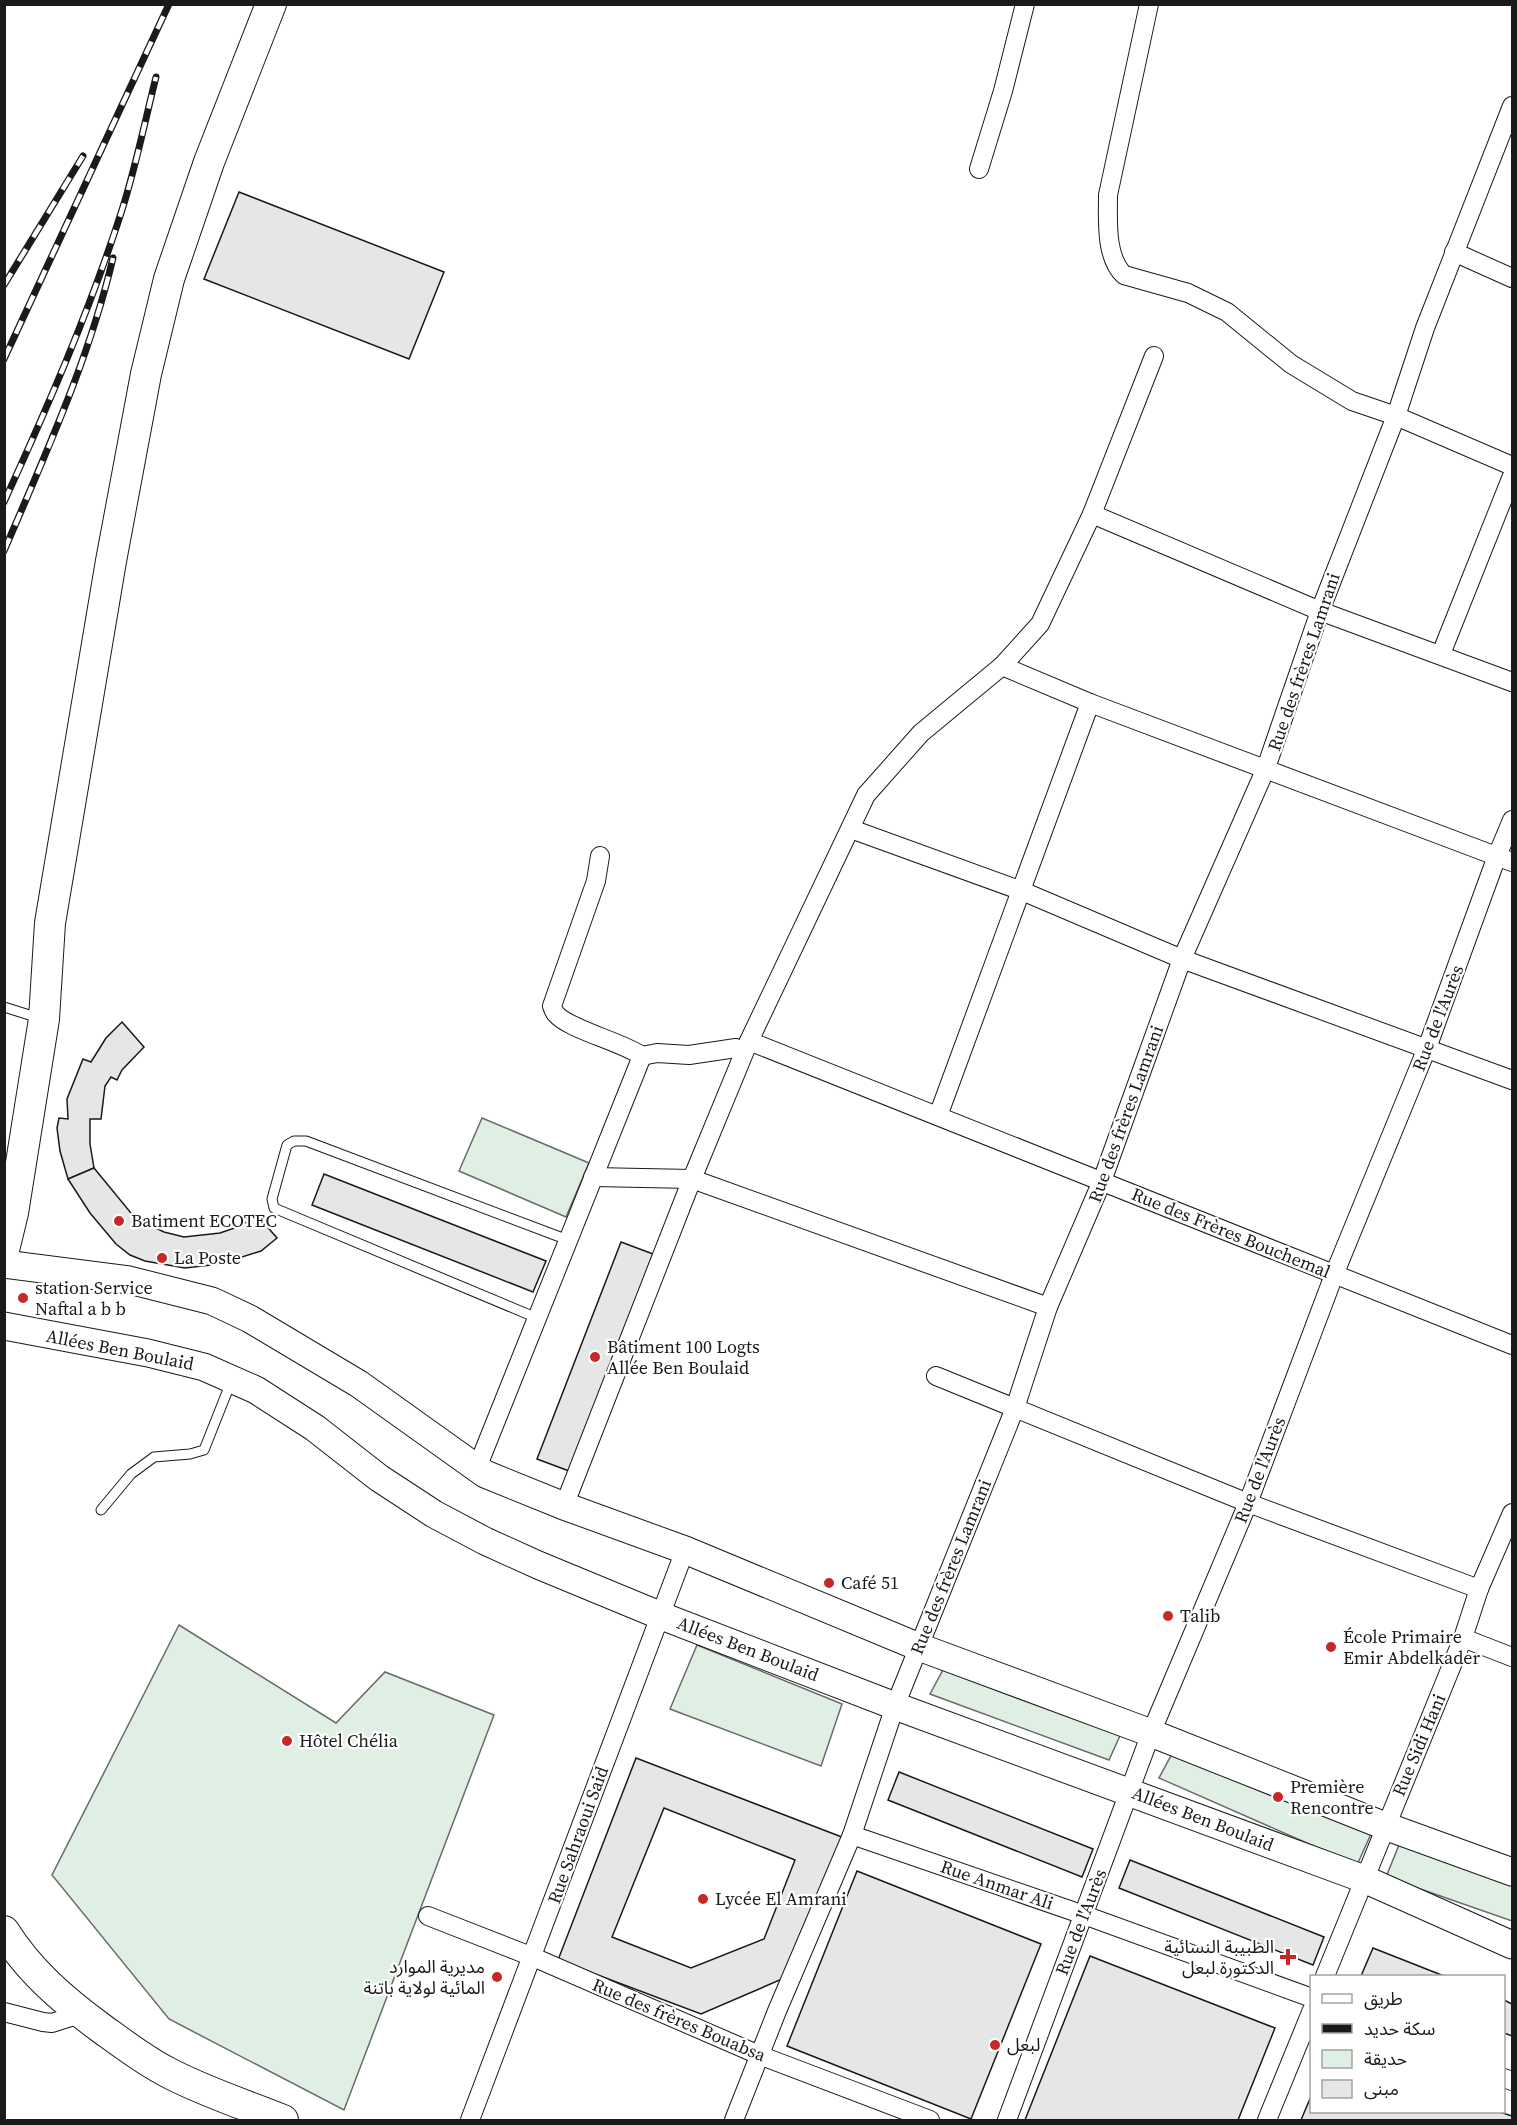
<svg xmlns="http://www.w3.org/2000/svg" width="1517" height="2125" viewBox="0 0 1517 2125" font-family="'Source Serif 4','Noto Sans Arabic',serif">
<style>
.green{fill:#e0efe3;stroke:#6a6a6a;stroke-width:1.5}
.building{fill:#e6e6e6;stroke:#1a1a1a;stroke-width:1.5;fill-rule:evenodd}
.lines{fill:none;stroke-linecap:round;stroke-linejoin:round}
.lane-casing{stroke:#1a1a1a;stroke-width:11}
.street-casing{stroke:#1a1a1a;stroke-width:20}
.secondary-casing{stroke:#1a1a1a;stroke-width:29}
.primary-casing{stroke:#1a1a1a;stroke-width:32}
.lane{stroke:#fff;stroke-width:9}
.street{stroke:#fff;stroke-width:18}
.secondary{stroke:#fff;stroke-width:27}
.primary{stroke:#fff;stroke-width:30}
.rail-casing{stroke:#1a1a1a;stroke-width:7}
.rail{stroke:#fff;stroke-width:4.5;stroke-dasharray:14;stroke-linecap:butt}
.poi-dot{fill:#c62828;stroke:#fff;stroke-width:2}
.labels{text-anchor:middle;stroke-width:4.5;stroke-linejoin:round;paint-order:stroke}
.street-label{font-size:18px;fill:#1a1a1a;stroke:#fff}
.poi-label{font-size:18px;fill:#1a1a1a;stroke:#fff;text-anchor:start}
</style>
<rect width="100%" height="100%" fill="#fff"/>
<g class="green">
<path d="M 482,1118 L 589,1163 L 566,1217 L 459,1171 Z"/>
<path d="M 179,1625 L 336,1723 L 385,1672 L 494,1715 L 344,2110 L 169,2019 L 52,1875 Z"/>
<path d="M 697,1645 L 842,1704 L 821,1766 L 670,1709 Z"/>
<path d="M 944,1668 L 1123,1729 L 1109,1760 L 930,1694 Z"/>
<path d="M 1173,1752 L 1371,1834 L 1357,1865 L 1159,1778 Z"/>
<path d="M 1401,1840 L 1512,1886 L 1512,1921 L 1386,1877 Z"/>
</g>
<g class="building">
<path d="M 239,192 L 444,272 L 409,359 L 204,279 Z"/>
<path d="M 122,1022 L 144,1047 L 122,1070 L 117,1080 L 111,1077 L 105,1086 L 101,1119 L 90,1119 L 90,1144 L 94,1168 L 68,1179 L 60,1151 L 57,1128 L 59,1118 L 68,1119 L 67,1099 L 83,1059 L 91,1062 L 106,1038 Z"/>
<path d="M 94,1168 L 135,1218 L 164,1232 L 184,1237 L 220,1233 L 240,1226 L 257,1215 L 277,1238 L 261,1251 L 220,1264 L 185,1268 L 145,1261 L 130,1255 L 116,1244 L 90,1213 L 68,1179 Z"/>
<path d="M 324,1174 L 546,1261 L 533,1292 L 312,1205 Z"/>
<path d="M 621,1242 L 653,1254 L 569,1471 L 537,1459 Z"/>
<path d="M 636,1758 L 847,1839 L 796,1973 L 701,2014 L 558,1960 ZM 664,1808 L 795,1860 L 764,1939 L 691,1968 L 612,1937 Z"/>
<path d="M 899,1772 L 1093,1849 L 1082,1877 L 888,1800 Z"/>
<path d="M 1130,1860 L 1324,1937 L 1313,1965 L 1119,1888 Z"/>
<path d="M 857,1871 L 1041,1944 L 971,2119 L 787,2046 Z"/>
<path d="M 1373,1948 L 1444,1976 L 1361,1976 Z"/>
<path d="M 1090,1956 L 1275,2028 L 1238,2120 L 1025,2120 Z"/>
<path d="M 1504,2000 L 1512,2004 L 1512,2036 L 1504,2033 Z"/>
<path d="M 1312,2094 L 1312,2112 L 1500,2112 L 1512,2116 L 1512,2120 L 1301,2120 Z"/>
</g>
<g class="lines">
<g class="lane-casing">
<g id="lane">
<path d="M 4,1007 L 39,1018"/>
<path d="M 537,1318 L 274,1208 L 272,1199 L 287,1145 L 294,1141 L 306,1141 L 568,1240"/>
<path d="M 101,1510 L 131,1474 L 154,1457 L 190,1454 L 204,1450 L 231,1382"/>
</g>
</g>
<g class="street-casing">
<g id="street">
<path d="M 1149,4 L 1108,195 C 1108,220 1105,257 1124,275 L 1188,293 L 1227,312 L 1291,364 L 1352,401 L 1396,416 L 1512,466"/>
<path d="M 979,169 L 1003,91 L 1025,4"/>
<path d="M 1454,252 L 1512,278"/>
<path d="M 1092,514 L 1320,611 L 1512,682"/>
<path d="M 1441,654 L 1512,476"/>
<path d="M 1002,666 L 1090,703 L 1512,862"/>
<path d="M 851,829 L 1022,891 L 1182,959 L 1512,1080"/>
<path d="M 749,1041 L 1512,1345"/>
<path d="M 642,1056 L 657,1053 L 689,1055 L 736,1048"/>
<path d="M 938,1116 L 1090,703"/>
<path d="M 593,1177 L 692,1179 L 1048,1307"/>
<path d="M 936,1376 L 1248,1503 L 1479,1589"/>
<path d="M 477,1468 L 642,1056 C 622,1042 568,1029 556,1014 C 554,1012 553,1009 552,1006 L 596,881 L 600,856"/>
<path d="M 564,1506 L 692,1179 L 749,1041 L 866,795 L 921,733 L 1002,666 L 1040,624 L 1092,514 L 1154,356"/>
<path d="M 1463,1638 L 1512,1657"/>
<path d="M 852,1835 L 1084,1915 L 1312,1998"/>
<path d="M 428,1916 L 533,1957 L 759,2055 L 930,2120"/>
<path d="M 1325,1976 L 1463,1638 L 1479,1589 L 1512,1513"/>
<path d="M 4,2012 L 43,2022 L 52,2023 L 80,2014"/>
<path d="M 1504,2078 L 1512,2081"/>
<path d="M 470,2120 L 685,1550"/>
<path d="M 734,2120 L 777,2011 L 852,1835 L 895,1706 L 1015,1408 L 1048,1307 L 1102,1181 L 1182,959 L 1266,768 L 1320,611 L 1396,416 L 1425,328 L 1512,106"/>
<path d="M 1007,2120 L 1151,1733 L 1248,1503 L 1334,1275 L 1427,1048 L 1497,856 L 1512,820"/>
<path d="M 1267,2120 L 1312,2010"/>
</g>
</g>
<g class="secondary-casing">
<g id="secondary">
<path d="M 4,1264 L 129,1280 L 212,1301 L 250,1319 L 359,1384 L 485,1474 L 564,1506 L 685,1550 L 919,1647 L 1151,1733 L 1385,1826 L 1512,1872"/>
<path d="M 4,1326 L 148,1353 L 204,1367 L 256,1390 L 315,1428 L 379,1478 L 434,1514 L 485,1541 L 538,1565 L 659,1615 L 895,1706 L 1364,1879 L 1512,1945"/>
</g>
</g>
<g class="primary-casing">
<g id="primary">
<path d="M 4,1250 L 13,1213 L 44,1019 L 50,923 L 111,561 L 146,374 L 169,279 L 209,162 L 271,4"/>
<path d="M 4,1931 C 29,1971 63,2000 101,2028 C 123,2044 145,2061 169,2073 C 205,2092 246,2105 283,2120"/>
</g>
</g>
<use href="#lane" class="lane"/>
<use href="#street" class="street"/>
<use href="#secondary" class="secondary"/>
<use href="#primary" class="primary"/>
<g class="rail-casing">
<g id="rail">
<path d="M 4,285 L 83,156"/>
<path d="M 4,359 L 169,4"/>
<path d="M 4,502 C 48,406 90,310 122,210 C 136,166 145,121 156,77"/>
<path d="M 4,551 C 45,455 89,360 113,258"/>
</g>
</g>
<use href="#rail" class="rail"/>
</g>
<g class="poi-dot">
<circle cx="119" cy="1221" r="6"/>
<circle cx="162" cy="1258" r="6"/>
<circle cx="23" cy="1298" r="6"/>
<circle cx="595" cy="1357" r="6"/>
<circle cx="829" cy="1583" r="6"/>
<circle cx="1168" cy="1616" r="6"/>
<circle cx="1331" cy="1647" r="6"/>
<circle cx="287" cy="1741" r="6"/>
<circle cx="1278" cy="1797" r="6"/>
<circle cx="703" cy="1899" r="6"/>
<path d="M1285 1948h6v6h6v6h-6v6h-6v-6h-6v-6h6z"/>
<circle cx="497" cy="1977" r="6"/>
<circle cx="995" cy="2045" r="6"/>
</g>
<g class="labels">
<g class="street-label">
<text transform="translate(1304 662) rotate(-71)" y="6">Rue des frères Lamrani</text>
<text transform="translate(1438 1018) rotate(-69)" y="6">Rue de l'Aurès</text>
<text transform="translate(1126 1114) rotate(-70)" y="6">Rue des frères Lamrani</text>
<text transform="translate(1231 1233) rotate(22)" y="6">Rue des Frères Bouchemal</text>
<text transform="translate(120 1350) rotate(11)" y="6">Allées Ben Boulaid</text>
<text transform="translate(1260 1470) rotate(-69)" y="6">Rue de l'Aurès</text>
<text transform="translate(951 1567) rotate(-68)" y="6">Rue des frères Lamrani</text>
<text transform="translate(748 1649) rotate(21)" y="6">Allées Ben Boulaid</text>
<text transform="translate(1419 1745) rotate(-67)" y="6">Rue Sidi Hani</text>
<text transform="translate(1203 1819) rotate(21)" y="6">Allées Ben Boulaid</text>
<text transform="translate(578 1835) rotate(-70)" y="6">Rue Sahraoui Said</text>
<text transform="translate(997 1885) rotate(19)" y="6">Rue Anmar Ali</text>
<text transform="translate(1081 1922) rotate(-69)" y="6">Rue de l'Aurès</text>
<text transform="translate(679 2020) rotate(23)" y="6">Rue des frères Bouabsa</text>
</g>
<g class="poi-label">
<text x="131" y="1227">Batiment ECOTEC</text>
<text x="174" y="1264">La Poste</text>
<text x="35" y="1294">station Service<tspan x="35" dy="21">Naftal a b b</tspan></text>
<text x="607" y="1353">Bâtiment 100 Logts<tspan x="607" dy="21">Allée Ben Boulaid</tspan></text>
<text x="841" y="1589">Café 51</text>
<text x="1180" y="1622">Talib</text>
<text x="1343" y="1643">École Primaire<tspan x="1343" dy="21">Emir Abdelkader</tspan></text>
<text x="299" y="1747">Hôtel Chélia</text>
<text x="1290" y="1793">Première<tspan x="1290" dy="21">Rencontre</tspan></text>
<text x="715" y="1905">Lycée El Amrani</text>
<text x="1274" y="1953" text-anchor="end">الطبيبة النسائية<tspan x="1274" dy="21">الدكتورة لبعل</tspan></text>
<text x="485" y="1973" text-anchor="end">مديرية الموارد<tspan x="485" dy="21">المائية لولاية باتنة</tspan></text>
<text x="1007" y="2051">لبعل</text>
</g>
</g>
<rect width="1517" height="2125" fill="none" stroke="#1a1a1a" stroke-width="12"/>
<rect x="1310" y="1975" width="195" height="138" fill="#ffffff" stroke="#a3a3a3" stroke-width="1.5"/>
<rect x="1322" y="1994" width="30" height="9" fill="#ffffff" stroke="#a3a3a3" stroke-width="1.5"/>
<text x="1364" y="2005" font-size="18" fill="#1a1a1a">طريق</text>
<rect x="1322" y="2024" width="30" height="9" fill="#1a1a1a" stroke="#a3a3a3" stroke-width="1.5"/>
<text x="1364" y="2035" font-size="18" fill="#1a1a1a">سكة حديد</text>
<rect x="1322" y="2050" width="30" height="18" fill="#e0efe3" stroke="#a3a3a3" stroke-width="1.5"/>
<text x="1364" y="2065" font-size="18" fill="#1a1a1a">حديقة</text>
<rect x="1322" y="2080" width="30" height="18" fill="#e6e6e6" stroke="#a3a3a3" stroke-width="1.5"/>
<text x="1364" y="2095" font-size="18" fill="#1a1a1a">مبنى</text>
</svg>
